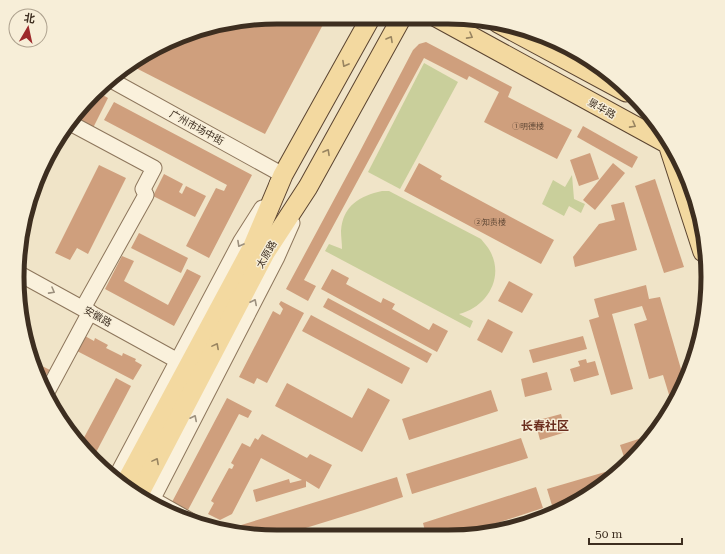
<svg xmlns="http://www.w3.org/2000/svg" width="725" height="554" viewBox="0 0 725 554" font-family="'Roboto Serif','Noto Sans SC',serif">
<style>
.green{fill:#c9cf9b}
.building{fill:#cf9f7d}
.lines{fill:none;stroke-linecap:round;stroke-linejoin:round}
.minor-casing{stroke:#8d765c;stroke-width:17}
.major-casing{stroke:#5b4430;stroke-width:21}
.minor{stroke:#faf1dc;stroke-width:15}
.major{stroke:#f3d9a0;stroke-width:19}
.oneway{stroke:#988460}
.oneway2{stroke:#9c907e}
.labels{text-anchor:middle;stroke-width:3;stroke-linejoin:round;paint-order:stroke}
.number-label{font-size:8px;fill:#624a37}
.street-label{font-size:10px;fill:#3d2e20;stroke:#f7eed8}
.quarter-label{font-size:12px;font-weight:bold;fill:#6b2e1e;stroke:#f7eed8}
.rim{fill:none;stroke:#3d2e20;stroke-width:5}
</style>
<rect width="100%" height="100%" fill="#f0e4c8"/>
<g class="green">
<path d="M 424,63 L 458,82 L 400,189 L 368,172 Z"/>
<path d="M 572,175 L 574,199 L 585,204 L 581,213 L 569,206 L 564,216 L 542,204 L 553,180 L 565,187 Z"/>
<path d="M 382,191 L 389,191 L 481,239 C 484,243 488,247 490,251 C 505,278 486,308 459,314 L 473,321 L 470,328 L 325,251 L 329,244 L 342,249 C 342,243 341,237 341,231 C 343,205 360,196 382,191 Z"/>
</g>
<g class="building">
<path d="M 277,17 L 327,17 L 265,134 L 130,65 L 147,52 L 209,26 Z"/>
<path d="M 426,42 L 512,87 L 508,97 L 572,130 L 557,159 L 484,122 L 499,92 L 469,76 L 467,80 L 424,58 L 304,280 L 316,286 L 308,301 L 286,289 L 358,155 L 413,50 L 419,44 Z"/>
<path d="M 96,91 L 108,98 L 93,128 L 79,121 L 93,93 Z"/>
<path d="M 114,102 L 252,175 L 209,258 L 186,246 L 216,188 L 224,191 L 227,185 L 104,120 Z"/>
<path d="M 583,126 L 638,157 L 632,168 L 577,137 Z"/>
<path d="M 590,153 L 599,179 L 579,186 L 570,160 Z"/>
<path d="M 419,163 L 442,176 L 440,179 L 554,240 L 541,264 L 404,191 Z"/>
<path d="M 613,163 L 625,173 L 595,210 L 583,200 Z"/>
<path d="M 99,165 L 126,178 L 88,254 L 77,248 L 70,260 L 55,253 Z"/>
<path d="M 164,174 L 183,184 L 179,192 L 182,194 L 186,186 L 206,196 L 195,217 L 153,196 Z"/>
<path d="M 655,179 L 684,267 L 664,273 L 635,186 Z"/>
<path d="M 624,202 L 637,250 L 575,267 L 573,257 L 599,224 L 615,220 L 611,205 Z"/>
<path d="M 139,233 L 188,258 L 181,273 L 131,248 Z"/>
<path d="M 122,256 L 134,261 L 124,281 L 168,305 L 187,269 L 201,276 L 174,326 L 105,289 Z"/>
<path d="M 332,269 L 349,278 L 346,284 L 381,303 L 383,298 L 395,304 L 392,309 L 429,330 L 433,323 L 448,331 L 437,352 L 321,289 Z"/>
<path d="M 509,281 L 533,294 L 522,313 L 498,301 Z"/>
<path d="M 646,285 L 649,299 L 660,297 L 683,376 L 674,397 L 670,398 L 663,375 L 649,379 L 634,324 L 647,320 L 642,306 L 612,314 L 633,389 L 611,395 L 589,320 L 599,317 L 594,299 Z"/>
<path d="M 328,298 L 432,354 L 427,363 L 323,307 Z"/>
<path d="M 281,301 L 304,313 L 267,383 L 257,378 L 254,384 L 239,377 L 273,311 L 280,315 L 283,309 L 279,304 Z"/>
<path d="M 311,315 L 410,368 L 402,384 L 302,331 Z"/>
<path d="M 488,319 L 513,332 L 502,353 L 477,340 Z"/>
<path d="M 85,336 L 94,341 L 95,338 L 108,345 L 106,348 L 122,356 L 123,353 L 136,359 L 135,361 L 142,365 L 133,380 L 77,351 Z"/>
<path d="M 583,336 L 587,349 L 533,363 L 529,350 Z"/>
<path d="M 586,359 L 587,363 L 595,361 L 599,375 L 574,382 L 570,369 L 580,366 L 578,361 Z"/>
<path d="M 34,362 L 50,370 L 42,380 L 37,370 Z"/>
<path d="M 547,372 L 552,390 L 525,397 L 521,379 Z"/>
<path d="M 116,378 L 131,386 L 92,460 L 80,445 Z"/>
<path d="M 287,383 L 352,418 L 368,388 L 390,400 L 362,452 L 275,406 Z"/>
<path d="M 491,390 L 498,411 L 409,440 L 402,419 Z"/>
<path d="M 227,398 L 252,411 L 248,418 L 239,414 L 188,510 L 172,502 Z"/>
<path d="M 561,414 L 566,432 L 540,440 L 535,421 Z"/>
<path d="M 262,434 L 307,458 L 310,454 L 332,465 L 319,489 L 306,481 L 306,487 L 256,502 L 253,490 L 289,479 L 290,483 L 302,480 L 261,458 L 232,514 L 220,520 L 208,514 L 214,503 L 211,501 L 229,468 L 232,469 L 234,465 L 231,463 L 242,443 L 250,447 L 255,438 L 258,440 Z"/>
<path d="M 651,435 L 631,455 L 625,460 L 620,445 Z"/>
<path d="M 521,438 L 528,458 L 412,494 L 406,474 Z"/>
<path d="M 605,472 L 607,479 L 592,493 L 554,512 L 547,489 Z"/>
<path d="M 397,477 L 403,497 L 364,510 L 283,535 L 243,535 L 225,530 Z"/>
<path d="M 536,487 L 543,508 L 460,535 L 426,535 L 423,523 Z"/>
</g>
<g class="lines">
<g class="minor-casing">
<g id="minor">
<path d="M 111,80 L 283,175 L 277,184"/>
<path d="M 70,123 L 154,168 L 143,189 L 146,195 L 83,308"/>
<path d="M 18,273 L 178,361"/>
<path d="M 47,392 L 90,312"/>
<path d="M 115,479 L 241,241 L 262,208"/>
<path d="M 152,499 L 196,524"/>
<path d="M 151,502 L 277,257 L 292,223"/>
</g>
</g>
<g class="major-casing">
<g id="major">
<path d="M 436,17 L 668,144 L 703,252"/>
<path d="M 498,23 L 626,92"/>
<path d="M 124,486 L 253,246 L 283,175 L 371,17"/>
<path d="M 138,496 L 265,253 L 308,187 L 402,17"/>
</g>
</g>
<use href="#minor" class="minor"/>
<use href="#major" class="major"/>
</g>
<defs><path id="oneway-chevron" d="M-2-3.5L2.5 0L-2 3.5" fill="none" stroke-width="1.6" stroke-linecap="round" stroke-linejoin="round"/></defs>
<g class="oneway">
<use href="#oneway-chevron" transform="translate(470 36) rotate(29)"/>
<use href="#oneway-chevron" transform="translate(390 39) rotate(-61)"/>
<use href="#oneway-chevron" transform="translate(345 64) rotate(119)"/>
<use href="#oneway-chevron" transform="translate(633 125) rotate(29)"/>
<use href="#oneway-chevron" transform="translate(327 152) rotate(-61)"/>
<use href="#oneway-chevron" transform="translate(216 346) rotate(-62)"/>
<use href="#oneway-chevron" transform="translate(156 461) rotate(-62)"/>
</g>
<g class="oneway2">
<use href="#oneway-chevron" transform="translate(240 244) rotate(119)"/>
<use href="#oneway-chevron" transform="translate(52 291) rotate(29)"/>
<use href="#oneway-chevron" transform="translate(254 302) rotate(-63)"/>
<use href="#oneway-chevron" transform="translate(194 418) rotate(-63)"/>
</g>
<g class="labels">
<g class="number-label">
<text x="528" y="129">①明德楼</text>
<text x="490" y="225">②知责楼</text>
</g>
<g class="street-label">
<text transform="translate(602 108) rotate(29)" y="4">景华路</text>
<text transform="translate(197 127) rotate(29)" y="4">广州市场中街</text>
<text transform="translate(266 254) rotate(-60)" y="4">太原路</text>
<text transform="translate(98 316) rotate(29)" y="4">安徽路</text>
</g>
<g class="quarter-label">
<text x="545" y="430">长春社区</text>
</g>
</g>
<path d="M0 0H725V554H0ZM277 24H448A253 253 0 0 1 701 277V277A253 253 0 0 1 448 530H277A253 253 0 0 1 24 277V277A253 253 0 0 1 277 24Z" fill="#f7eed8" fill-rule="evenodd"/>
<path class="rim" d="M277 24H448A253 253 0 0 1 701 277V277A253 253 0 0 1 448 530H277A253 253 0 0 1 24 277V277A253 253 0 0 1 277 24Z"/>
<g transform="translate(28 28) rotate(9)"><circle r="19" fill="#f7eed8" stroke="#ada18e"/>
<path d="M0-3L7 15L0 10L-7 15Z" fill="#9e2a2b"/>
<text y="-6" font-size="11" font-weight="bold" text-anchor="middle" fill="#3d2e20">北</text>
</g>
<path d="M589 538v6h93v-6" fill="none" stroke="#3d2e20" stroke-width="2"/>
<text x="595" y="538" font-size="12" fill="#3d2e20" stroke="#f7eed8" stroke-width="3" paint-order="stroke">50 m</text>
</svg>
